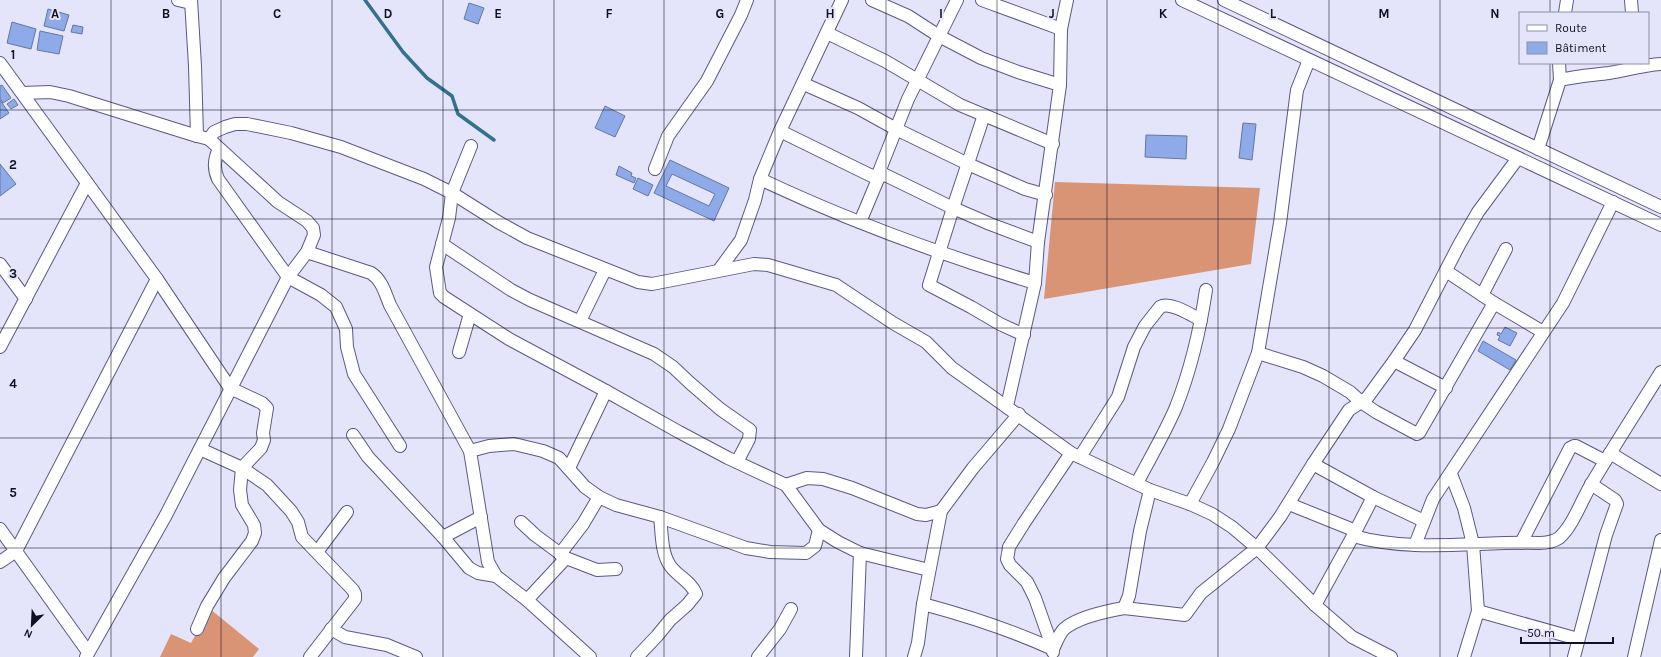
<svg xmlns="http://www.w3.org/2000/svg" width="1661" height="657" viewBox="0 0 1661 657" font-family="Karla,sans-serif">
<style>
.forest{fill:#d99475}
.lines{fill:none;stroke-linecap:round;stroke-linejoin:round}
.stream{stroke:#34718c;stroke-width:3.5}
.building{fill:#8eaae8;stroke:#6377a4;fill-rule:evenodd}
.minor-casing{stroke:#5b5987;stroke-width:14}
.minor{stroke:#fff;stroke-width:12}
.grid{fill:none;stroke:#111022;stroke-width:1;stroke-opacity:0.55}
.grid-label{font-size:13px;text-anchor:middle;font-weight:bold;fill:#111022;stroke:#e4e4fa;stroke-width:4;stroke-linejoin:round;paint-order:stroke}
</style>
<rect width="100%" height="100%" fill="#e4e4fa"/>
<g class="forest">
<path d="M 1055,182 L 1260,188 L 1251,264 L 1044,299 Z"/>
<path d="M 210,609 L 259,649 L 253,657 L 160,657 L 171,634 L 191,643 Z"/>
</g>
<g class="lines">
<path class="stream" d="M 365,0 L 403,52 L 427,78 L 452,96 L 458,114 L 494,140"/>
</g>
<g class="building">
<path d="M 469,3 L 484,8 L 478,24 L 464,19 Z"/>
<path d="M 48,9 L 69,15 L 64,31 L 44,26 Z"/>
<path d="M 12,22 L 36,29 L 31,49 L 7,43 Z"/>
<path d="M 73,25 L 83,27 L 82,34 L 71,32 Z"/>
<path d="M 40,31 L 63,36 L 59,54 L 37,50 Z"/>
<path d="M 2,85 L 11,98 L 3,103 L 0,98 L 0,86 Z"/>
<path d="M 14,99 L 18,105 L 11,109 L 7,104 Z"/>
<path d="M 0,100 L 9,113 L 0,119 Z"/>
<path d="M 605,106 L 625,116 L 615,137 L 595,128 Z"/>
<path d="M 1243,123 L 1256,124 L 1252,160 L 1239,158 Z"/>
<path d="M 1146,135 L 1187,136 L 1186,159 L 1145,157 Z"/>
<path d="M 670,160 L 729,188 L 714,221 L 654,193 ZM 672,174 L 715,194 L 709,206 L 666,186 Z"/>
<path d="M 0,164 L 16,184 L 0,196 Z"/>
<path d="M 619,166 L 632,173 L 631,176 L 636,178 L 634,183 L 616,175 Z"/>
<path d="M 638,178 L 653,185 L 648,196 L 633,189 Z"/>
<path d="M 1505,327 L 1517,333 L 1510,346 L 1498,340 L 1500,336 L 1497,335 L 1498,332 L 1501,334 Z"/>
<path d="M 1483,341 L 1516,360 L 1510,370 L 1478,351 Z"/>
</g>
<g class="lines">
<g class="minor-casing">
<g id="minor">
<path d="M 178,0 L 191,3"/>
<path d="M 872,0 L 908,16 L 939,36 L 981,58 L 1018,72 L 1060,85"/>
<path d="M 982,0 L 1061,29"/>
<path d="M 1182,0 L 1661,225"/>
<path d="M 1224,0 L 1661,207"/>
<path d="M 1631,0 L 1632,13"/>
<path d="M 1565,13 L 1567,0"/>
<path d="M 827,33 L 885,61 L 960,105 L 1053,144"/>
<path d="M 0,63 L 157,279 L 230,388 L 262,403 L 267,408 L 263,433 L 264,440 L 261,448 L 242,468 L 240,490 L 242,505 L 254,525 L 255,533 L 252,541 L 224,578 L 207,606 L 197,629"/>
<path d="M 1559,63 L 1560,80"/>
<path d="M 804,84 L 858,108 L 896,129 L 968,164 L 1025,189 L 1046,195"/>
<path d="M 23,93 L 50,92 L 69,96 L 197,136 L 195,66 L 191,0"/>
<path d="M 984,115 L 953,208 L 929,285 L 971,307 L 1000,324 L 1024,335"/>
<path d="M 780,131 L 878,179"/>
<path d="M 197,136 L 209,139 L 214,132 L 225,127 L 235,124 L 247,124 L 291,133 L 341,147 L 424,179 L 452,193 L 498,222 L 527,238 L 638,282 L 652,284 L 754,264 L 768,265 L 836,285 L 893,323 L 926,342 L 952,368 L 1071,453 L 1150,490 L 1190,504 L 1212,514 L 1232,527 L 1257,548 L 1315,605 L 1352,637 L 1391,657"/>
<path d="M 471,146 L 452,193 L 449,218 L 436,267 L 440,293 L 444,297 L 509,339 L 606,391 L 679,432 L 728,458 L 786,485 L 819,530 L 838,542 L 860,553 L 929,570"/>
<path d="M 219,149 C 214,159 213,168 218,179 L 288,277 L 321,295 L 336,307 L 346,329 L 347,347 L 354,374 L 400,446"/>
<path d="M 1538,149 L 1560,80 C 1576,76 1593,75 1609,73 C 1627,70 1643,65 1661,64"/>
<path d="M 655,169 L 668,136 L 707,81 L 741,15 L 747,0"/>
<path d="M 879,172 L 953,208 L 990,224 L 1038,242"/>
<path d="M 760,179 C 849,221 942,255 1035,283"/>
<path d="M 860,222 L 878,179 L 879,172 L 908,99 L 957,0"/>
<path d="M 442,244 L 511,290 L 530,300 L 654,354 L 673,367 L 690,383 L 720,409 L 750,430 L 749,439 L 737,462"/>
<path d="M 307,252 L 371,273 C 382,280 385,293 390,305 L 470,451 L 488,562 L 496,576 L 527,600 L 590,657"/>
<path d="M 0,264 L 26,299"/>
<path d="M 719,270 L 741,240 L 755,200 L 760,179 L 780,131 L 842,0"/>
<path d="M 1446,271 L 1494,303"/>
<path d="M 1482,295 L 1506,249"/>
<path d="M 580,321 L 605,270"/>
<path d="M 0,347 L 87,183"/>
<path d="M 459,352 L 470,314"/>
<path d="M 1258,353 L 1303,367 L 1323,376 L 1350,392 L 1361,402 L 1376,412 L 1417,434 L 1419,433 L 1494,303 L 1543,332"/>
<path d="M 1394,361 L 1446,388"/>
<path d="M 1007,406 L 1035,283 L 1038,242 L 1060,85 L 1061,29 L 1067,0"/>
<path d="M 353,435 L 368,457 L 443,537 L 481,517"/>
<path d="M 200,449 L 242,468 L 267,485 L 291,511 L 298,522 L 302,537 L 353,590 L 355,594 L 355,599 L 310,657"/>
<path d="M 470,451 L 489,446 L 514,444 L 543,451 L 559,458 L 585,487 L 599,497 L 616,505 L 660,517 L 746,548 L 770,552 L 806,553 L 815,546 L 819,530"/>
<path d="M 1610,453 L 1661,484"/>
<path d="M 1080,457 L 1118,397 L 1134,347 L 1145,326 L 1160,307 C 1170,301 1191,315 1201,320"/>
<path d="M 1313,464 L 1373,497 L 1424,521"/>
<path d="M 569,468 L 606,391"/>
<path d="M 1451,474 L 1464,508 L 1473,544 L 1478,611 L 1464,657"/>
<path d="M 1137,483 C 1150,458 1165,433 1176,407 C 1191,369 1200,330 1206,290"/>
<path d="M 786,485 L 807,478 L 823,479 L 852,488 L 917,514 L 926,515 L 941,511"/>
<path d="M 1190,504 L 1213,462 L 1229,429 L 1258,353 L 1280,223 L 1297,90 L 1309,60"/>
<path d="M 1289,504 L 1356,531"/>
<path d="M 521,522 L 535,535 L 566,558 L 597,570 L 616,569"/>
<path d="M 0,529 L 88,652"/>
<path d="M 1353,536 C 1414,553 1477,541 1539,543 C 1546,543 1553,542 1559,538 C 1573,526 1582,499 1592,483 C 1614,446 1638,409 1661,372"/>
<path d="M 443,537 L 469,568 L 478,573 L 496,576"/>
<path d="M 1521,543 L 1570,448 L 1574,446 L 1576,446 L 1605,461"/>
<path d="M 1415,545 L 1433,499 L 1563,303 L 1613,202"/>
<path d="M 317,552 L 347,512"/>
<path d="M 560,554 L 583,524 L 599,497"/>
<path d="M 0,562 L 16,551 L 157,279"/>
<path d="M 527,600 L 566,558"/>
<path d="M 923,604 C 968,616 1011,630 1053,649 C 1056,643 1059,634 1064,629 C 1078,617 1107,611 1124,608 L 1129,596 L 1140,531 L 1150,490"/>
<path d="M 1315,605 L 1353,536 L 1373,497"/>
<path d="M 1124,608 L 1185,615 L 1201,593 L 1257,548 L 1280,517 L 1313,464 L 1349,410 L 1367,398 L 1394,361 L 1415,330 L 1459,245 L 1478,212 L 1518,158"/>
<path d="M 1478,611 L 1578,639"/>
<path d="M 331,629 L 345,637 L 387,645 L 416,657"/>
<path d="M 1053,652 L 1053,649 L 1035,598 L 1027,582 L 1010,565 L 1007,559 L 1008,554 L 1009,547 L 1024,523 L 1071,453"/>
<path d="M 86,657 L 166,515 L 288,277 L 307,252 L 314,235 L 313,228 L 307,221 L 278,202 L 209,139"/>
<path d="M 637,657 L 657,636 L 670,620 L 687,605 L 696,594 C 691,581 675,575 669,564 C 661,551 662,532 660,517"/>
<path d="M 758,657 L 780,629 L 791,609"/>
<path d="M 856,657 L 860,553"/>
<path d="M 914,657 L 918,643 L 923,604 L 941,511 L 973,468 L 1019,414"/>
<path d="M 1574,657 L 1606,535 L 1617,504 L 1615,500 L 1591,484"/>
<path d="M 1634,657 L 1661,540"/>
</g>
</g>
<use href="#minor" class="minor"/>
</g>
<path class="grid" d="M 111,0 L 111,657M 221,0 L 221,657M 332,0 L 332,657M 443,0 L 443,657M 554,0 L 554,657M 664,0 L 664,657M 775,0 L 775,657M 886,0 L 886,657M 997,0 L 997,657M 1107,0 L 1107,657M 1218,0 L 1218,657M 1329,0 L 1329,657M 1440,0 L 1440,657M 1550,0 L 1550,13M 1550,63 L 1550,657M 0,110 L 1661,110M 0,219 L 1661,219M 0,328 L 1661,328M 0,438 L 1661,438M 0,548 L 1661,548"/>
<g class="grid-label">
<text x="55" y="18">A</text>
<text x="166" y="18">B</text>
<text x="277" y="18">C</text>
<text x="388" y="18">D</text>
<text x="498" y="18">E</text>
<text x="609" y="18">F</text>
<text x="720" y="18">G</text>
<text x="830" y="18">H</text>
<text x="941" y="18">I</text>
<text x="1052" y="18">J</text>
<text x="1163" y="18">K</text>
<text x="1273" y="18">L</text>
<text x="1384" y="18">M</text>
<text x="1495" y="18">N</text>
<text x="13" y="59">1</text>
<text x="13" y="169">2</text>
<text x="13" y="278">3</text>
<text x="13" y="388">4</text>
<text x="13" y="497">5</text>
</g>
<rect x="1519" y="12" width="130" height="52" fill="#e4e4fa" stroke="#908fa4"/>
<rect x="1527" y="25" width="20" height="6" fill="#ffffff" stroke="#908fa4"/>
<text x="1555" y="32" font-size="12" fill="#111022">Route</text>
<rect x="1527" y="42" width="20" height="12" fill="#8eaae8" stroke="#908fa4"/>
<text x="1555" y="52" font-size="12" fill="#111022">Bâtiment</text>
<g transform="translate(32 625) rotate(204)" stroke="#e4e4fa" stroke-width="3" paint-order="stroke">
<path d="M0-3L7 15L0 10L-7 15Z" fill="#111022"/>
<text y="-6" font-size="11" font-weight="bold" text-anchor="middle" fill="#111022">N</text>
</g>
<path d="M1521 637v6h92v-6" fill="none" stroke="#111022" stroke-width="2"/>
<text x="1527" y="637" font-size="12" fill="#111022" stroke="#e4e4fa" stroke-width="3" paint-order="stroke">50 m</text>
</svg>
